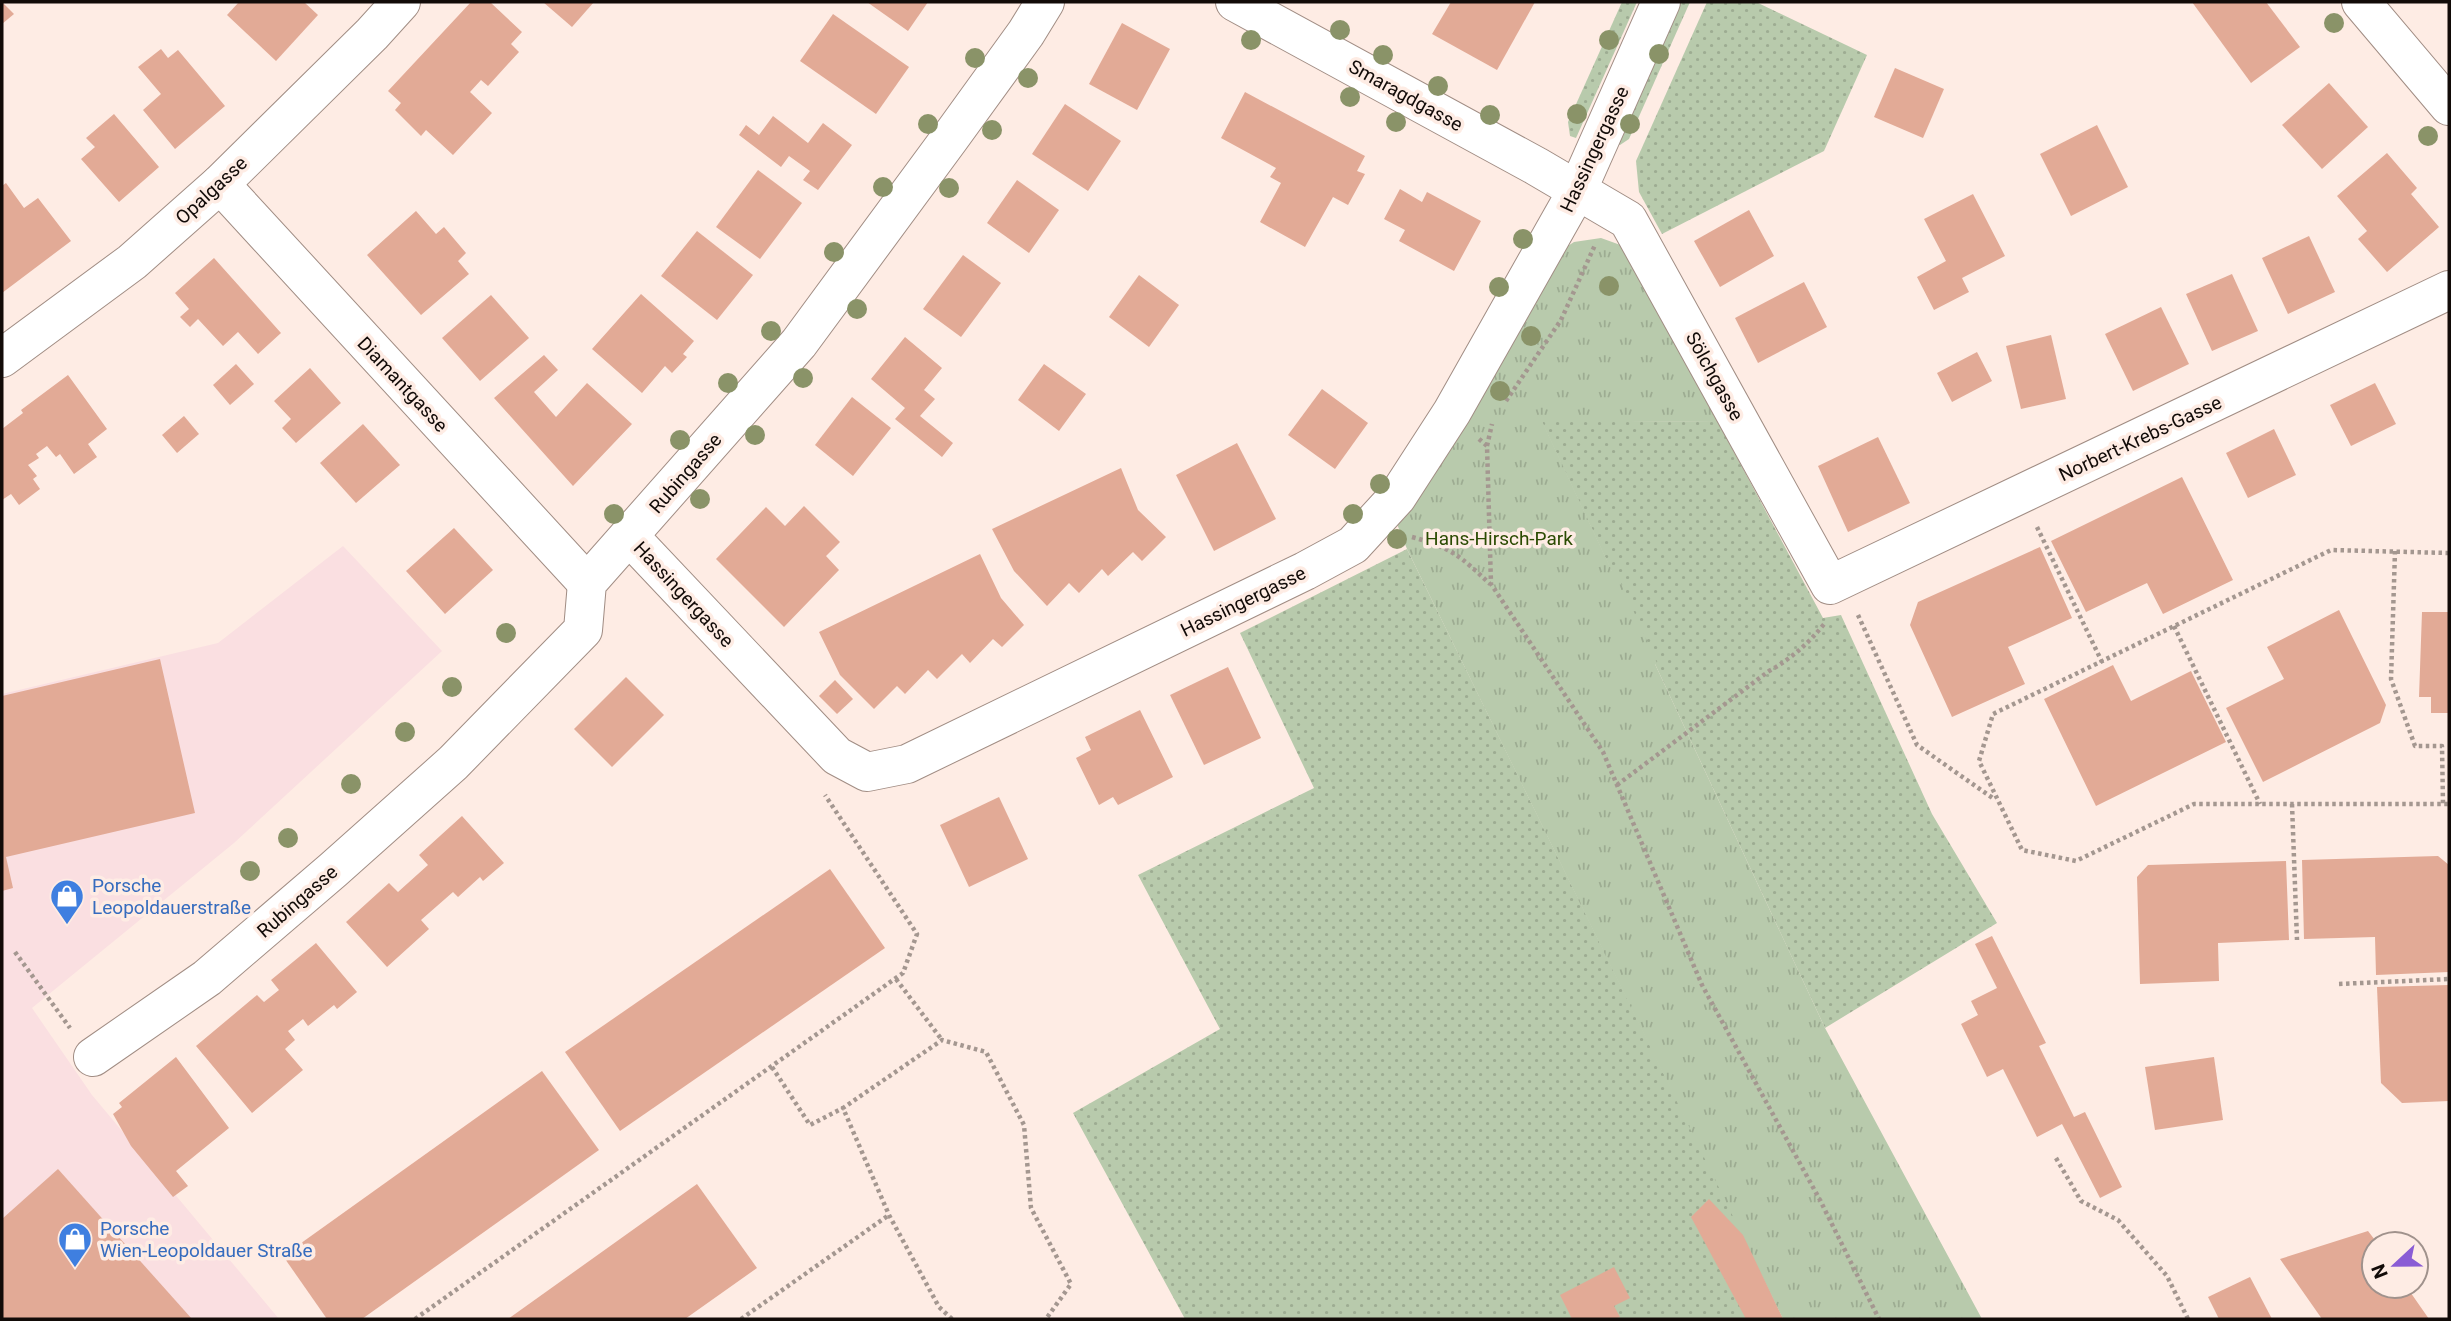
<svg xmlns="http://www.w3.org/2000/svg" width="2451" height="1321" viewBox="0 0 2451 1321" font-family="Roboto,sans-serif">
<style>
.commercial{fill:#fadfe1}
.grass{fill:url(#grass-dots)}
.park{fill:url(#park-tufts)}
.building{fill:#e2aa96}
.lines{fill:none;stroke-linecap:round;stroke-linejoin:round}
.street-casing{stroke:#a18d84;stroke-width:40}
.path{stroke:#a49790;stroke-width:4.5;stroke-dasharray:3.5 3.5;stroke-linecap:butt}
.street{stroke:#fff;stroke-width:38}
.tree{fill:#8a9368}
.labels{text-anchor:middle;stroke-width:7;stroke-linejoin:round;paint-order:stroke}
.street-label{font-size:19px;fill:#120b08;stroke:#feece4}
.park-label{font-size:19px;fill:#2b4b02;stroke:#feece4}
.shop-label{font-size:19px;fill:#366cbe;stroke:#feece4;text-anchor:start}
</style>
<defs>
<pattern id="grass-dots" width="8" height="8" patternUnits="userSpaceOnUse" patternTransform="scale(1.75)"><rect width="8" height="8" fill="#b8caac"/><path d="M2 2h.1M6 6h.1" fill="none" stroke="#9dac92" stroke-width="1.8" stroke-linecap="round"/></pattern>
<pattern id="park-tufts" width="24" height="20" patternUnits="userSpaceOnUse" patternTransform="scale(1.75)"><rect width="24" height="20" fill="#b8caac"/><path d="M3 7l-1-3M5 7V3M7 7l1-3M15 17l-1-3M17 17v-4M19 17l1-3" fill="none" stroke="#9dac92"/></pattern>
</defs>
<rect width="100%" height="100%" fill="#feece4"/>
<path class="commercial" d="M 343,546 L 442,651 L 234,843 L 32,1008 L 92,1095 L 279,1319 L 2,1319 L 2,694 L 218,643 Z"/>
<g class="grass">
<path d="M 1622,2 L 1637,2 L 1576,138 L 1570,136 L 1568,122 Z"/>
<path d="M 1674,2 L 1690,2 L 1629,139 L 1620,145 L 1612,143 Z"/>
<path d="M 1707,2 L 1756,2 L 1867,55 L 1824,151 L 1662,234 L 1639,192 L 1636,161 Z"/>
<path d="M 1541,420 L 1718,422 L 1823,618 L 1841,615 L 1932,814 L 1997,923 L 1825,1028 Z"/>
<path d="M 1407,549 L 1743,1235 L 1783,1319 L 1185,1319 L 1073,1113 L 1220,1029 L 1138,875 L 1314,788 L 1240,633 Z"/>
</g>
<path class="park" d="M 1601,238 L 1626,247 L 1718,422 L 1542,421 L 1612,571 L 1615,570 L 1657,663 L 1655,664 L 1825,1028 L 1982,1319 L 1783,1319 L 1407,549 L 1397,524 L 1554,255 L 1574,242 Z"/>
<g class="building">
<path d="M 2,2 L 14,14 L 2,24 Z"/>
<path d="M 239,2 L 304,2 L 318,15 L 276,61 L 227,15 Z"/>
<path d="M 471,2 L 490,2 L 522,32 L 511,44 L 519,52 L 488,86 L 481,80 L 470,92 L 492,113 L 453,155 L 426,130 L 421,136 L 395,110 L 401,103 L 388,91 Z"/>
<path d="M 543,2 L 594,2 L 572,27 Z"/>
<path d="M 867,2 L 928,2 L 908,31 Z"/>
<path d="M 1451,2 L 1535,2 L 1497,70 L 1432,34 Z"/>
<path d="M 2192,2 L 2266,2 L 2300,47 L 2251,83 Z"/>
<path d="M 833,14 L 909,67 L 876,114 L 800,61 Z"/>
<path d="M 1122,23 L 1170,49 L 1137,110 L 1089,84 Z"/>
<path d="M 161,49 L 168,58 L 178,50 L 225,106 L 175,149 L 143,110 L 161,94 L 138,67 Z"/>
<path d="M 1895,68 L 1944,89 L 1923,138 L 1874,117 Z"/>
<path d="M 2329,83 L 2368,127 L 2322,169 L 2282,125 Z"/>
<path d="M 1245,92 L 1365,156 L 1357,171 L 1365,174 L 1348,205 L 1333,197 L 1305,247 L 1260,222 L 1281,183 L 1270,177 L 1276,168 L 1221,138 Z"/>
<path d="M 1065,104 L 1121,141 L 1088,191 L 1032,154 Z"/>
<path d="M 114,114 L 159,167 L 119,202 L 81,159 L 95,147 L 86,138 Z"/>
<path d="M 773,116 L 808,143 L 823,123 L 852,145 L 818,190 L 803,180 L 810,171 L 789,156 L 781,167 L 739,135 L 746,125 L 759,135 Z"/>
<path d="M 2097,125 L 2128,187 L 2071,216 L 2040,154 Z"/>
<path d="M 2387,153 L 2417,188 L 2411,194 L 2439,227 L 2387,272 L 2358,239 L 2367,231 L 2337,196 Z"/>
<path d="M 758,170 L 802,203 L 760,259 L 716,227 Z"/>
<path d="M 1017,180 L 1059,210 L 1029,253 L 987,223 Z"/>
<path d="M 6,183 L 24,208 L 38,198 L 71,241 L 2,293 L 2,186 Z"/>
<path d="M 1400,189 L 1422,202 L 1427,192 L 1481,221 L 1454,271 L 1399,241 L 1405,230 L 1384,219 Z"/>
<path d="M 1973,194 L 2005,256 L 1962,278 L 1969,292 L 1934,310 L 1917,277 L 1946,261 L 1924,219 Z"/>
<path d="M 1749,210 L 1774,256 L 1720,287 L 1694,241 Z"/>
<path d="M 416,211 L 436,234 L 444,227 L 466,253 L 458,261 L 469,274 L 421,315 L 367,255 Z"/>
<path d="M 697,231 L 753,275 L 717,320 L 661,276 Z"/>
<path d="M 2309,236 L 2335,292 L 2288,314 L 2262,258 Z"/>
<path d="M 963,255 L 1001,283 L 961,337 L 923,309 Z"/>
<path d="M 214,258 L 281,333 L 258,354 L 238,332 L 223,346 L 198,319 L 190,327 L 180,317 L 189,309 L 175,293 Z"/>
<path d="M 2232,274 L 2258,331 L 2212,351 L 2186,294 Z"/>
<path d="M 1139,275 L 1179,305 L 1149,347 L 1109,317 Z"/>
<path d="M 1804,282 L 1827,327 L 1758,363 L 1735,318 Z"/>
<path d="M 641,294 L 694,341 L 683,354 L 687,357 L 672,373 L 665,366 L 642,393 L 592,349 Z"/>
<path d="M 491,295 L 529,338 L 480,381 L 442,338 Z"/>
<path d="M 2161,307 L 2189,364 L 2133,391 L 2105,334 Z"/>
<path d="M 2051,335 L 2066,399 L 2021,409 L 2006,346 Z"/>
<path d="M 905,337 L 942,368 L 924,390 L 935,399 L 920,416 L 953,443 L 942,457 L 895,419 L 905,408 L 871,379 Z"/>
<path d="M 1977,352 L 1992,381 L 1952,402 L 1937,373 Z"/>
<path d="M 544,355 L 558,370 L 534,392 L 556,417 L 587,383 L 632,424 L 573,486 L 494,398 Z"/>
<path d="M 236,364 L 254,384 L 230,405 L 213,385 Z"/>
<path d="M 1044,364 L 1086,394 L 1059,431 L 1018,400 Z"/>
<path d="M 310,368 L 341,403 L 296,443 L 282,428 L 291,419 L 274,401 Z"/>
<path d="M 68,375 L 107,429 L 88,444 L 97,457 L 74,474 L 60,454 L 56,457 L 47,446 L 36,454 L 39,458 L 28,465 L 37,476 L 33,479 L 40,489 L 19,505 L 11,494 L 2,500 L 2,429 L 23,413 L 21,410 Z"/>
<path d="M 2375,383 L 2396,424 L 2351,446 L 2330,405 Z"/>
<path d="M 1322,389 L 1368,423 L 1335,469 L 1288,435 Z"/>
<path d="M 852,397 L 891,428 L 853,476 L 815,445 Z"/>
<path d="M 184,416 L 199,434 L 177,453 L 162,435 Z"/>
<path d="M 363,424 L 400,465 L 356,503 L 320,463 Z"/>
<path d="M 2274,429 L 2296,475 L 2248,498 L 2226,453 Z"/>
<path d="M 1878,437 L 1910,503 L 1848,532 L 1818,466 Z"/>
<path d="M 1237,443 L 1276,519 L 1214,551 L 1176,475 Z"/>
<path d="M 1121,468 L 1138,510 L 1166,537 L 1142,561 L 1133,552 L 1108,576 L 1102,569 L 1079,593 L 1069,583 L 1047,606 L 1014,571 L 992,529 Z"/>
<path d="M 2182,477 L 2233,580 L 2163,614 L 2147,583 L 2086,612 L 2051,541 Z"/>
<path d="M 804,506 L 840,542 L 826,556 L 839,570 L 784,627 L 716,559 L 766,507 L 785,526 Z"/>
<path d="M 454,528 L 493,570 L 445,614 L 406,571 Z"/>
<path d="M 2040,547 L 2072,618 L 2008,647 L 2025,684 L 1952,717 L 1910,625 L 1918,602 Z"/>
<path d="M 980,554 L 1001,598 L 1024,625 L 1002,647 L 993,639 L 970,663 L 962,654 L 937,679 L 928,670 L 905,694 L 897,686 L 874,709 L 840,675 L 819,632 Z"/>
<path d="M 2339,610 L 2386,705 L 2380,723 L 2263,782 L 2226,708 L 2284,679 L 2267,647 Z"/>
<path d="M 2422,612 L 2449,612 L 2449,713 L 2431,713 L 2431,697 L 2419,697 Z"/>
<path d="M 160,659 L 195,813 L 6,857 L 13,888 L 2,891 L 2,696 Z"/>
<path d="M 2113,665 L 2131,701 L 2191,671 L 2226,742 L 2096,806 L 2044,699 Z"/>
<path d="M 1228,667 L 1261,738 L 1204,765 L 1170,695 Z"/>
<path d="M 626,677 L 664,715 L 612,767 L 574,729 Z"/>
<path d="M 835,680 L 853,699 L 837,714 L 819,696 Z"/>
<path d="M 1140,710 L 1173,777 L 1118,805 L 1113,797 L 1099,805 L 1076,758 L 1091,750 L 1085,737 Z"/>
<path d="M 999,797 L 1028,859 L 969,887 L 940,825 Z"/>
<path d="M 462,816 L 504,863 L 483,881 L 480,877 L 458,897 L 453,892 L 421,920 L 429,929 L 387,967 L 346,922 L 389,883 L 398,892 L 428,865 L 419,855 Z"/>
<path d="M 2438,856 L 2449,865 L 2449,972 L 2376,975 L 2375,937 L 2304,939 L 2302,860 Z"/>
<path d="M 2286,861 L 2289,940 L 2218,943 L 2219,981 L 2140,984 L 2137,877 L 2148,865 Z"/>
<path d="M 830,869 L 885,948 L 620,1131 L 565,1052 Z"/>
<path d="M 1992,936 L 2046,1043 L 2039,1046 L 2074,1117 L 2085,1112 L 2122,1187 L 2100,1198 L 2062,1124 L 2037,1137 L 2003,1069 L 1987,1077 L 1961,1024 L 1978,1015 L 1971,1001 L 1997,988 L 1975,944 Z"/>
<path d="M 316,943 L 357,992 L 337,1009 L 334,1005 L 308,1026 L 303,1019 L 288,1031 L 295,1040 L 285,1049 L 303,1070 L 252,1113 L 196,1046 L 257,995 L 264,1002 L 279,990 L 271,980 Z"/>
<path d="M 2449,985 L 2449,1101 L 2402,1103 L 2381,1083 L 2377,987 Z"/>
<path d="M 176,1057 L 229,1128 L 176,1171 L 188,1186 L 173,1197 L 131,1146 L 113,1114 L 122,1107 L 119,1103 Z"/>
<path d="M 2214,1057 L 2223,1120 L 2155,1130 L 2145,1067 Z"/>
<path d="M 542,1071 L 599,1150 L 362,1319 L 327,1319 L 283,1256 Z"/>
<path d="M 58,1169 L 192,1319 L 2,1319 L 2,1219 Z"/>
<path d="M 697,1184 L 757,1268 L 685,1319 L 508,1319 Z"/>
<path d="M 1709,1199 L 1743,1235 L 1783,1319 L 1746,1319 L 1691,1217 Z"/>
<path d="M 2368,1231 L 2378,1244 L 2374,1244 L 2374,1286 L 2406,1286 L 2429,1319 L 2322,1319 L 2280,1259 Z"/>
<path d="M 1614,1267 L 1630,1298 L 1614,1306 L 1620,1317 L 1615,1319 L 1572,1319 L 1560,1295 Z"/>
<path d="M 2250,1277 L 2272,1319 L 2219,1319 L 2208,1297 Z"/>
</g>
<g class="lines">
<g class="street-casing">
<g id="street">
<path d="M 1235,2 L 1536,166 L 1628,220 L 1830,585 L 2449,290"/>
<path d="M 2361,2 L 2449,106"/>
<path d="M 220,184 L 587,583"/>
<path d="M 2,358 L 132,262 L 220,184 L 372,34 L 401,2"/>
<path d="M 630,537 L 837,756 L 867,772 L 907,764 L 1305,571 L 1353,545 L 1397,497 L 1452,412 L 1578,189 L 1661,2"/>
<path d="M 93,1057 L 207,978 L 333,870 L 453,763 L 583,630 L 587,583 L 799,343 L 950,138 L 1026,33 L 1045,2"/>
</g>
</g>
<g class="path">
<path d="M 1506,401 L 1561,320 L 1595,245"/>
<path d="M 1479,439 L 1487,446 L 1491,584 L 1603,752 L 1702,985 L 1820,1200 L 1879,1319"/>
<path d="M 1487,446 L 1492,424"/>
<path d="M 2037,527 L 2102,662"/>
<path d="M 1412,537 C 1452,548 1460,556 1490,584"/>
<path d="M 2395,551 L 2391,679 L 2415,746 L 2442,746 L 2443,804"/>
<path d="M 2449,553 L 2331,550 L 1993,714 L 1979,761 L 2022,850 L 2076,861 L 2194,804 L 2449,804"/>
<path d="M 1858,615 L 1917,745 L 1994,799"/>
<path d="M 2174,626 L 2260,804"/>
<path d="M 1617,785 L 1769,671 C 1792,658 1808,644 1825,623"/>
<path d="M 2292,804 L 2297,940"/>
<path d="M 15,952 L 70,1028"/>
<path d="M 896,979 L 942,1040"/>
<path d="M 2339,984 L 2449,979"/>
<path d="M 772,1067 L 810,1125 L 843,1108"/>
<path d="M 2056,1158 L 2081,1201 L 2118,1220 L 2167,1276 L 2188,1319"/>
<path d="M 415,1319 L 903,973 L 917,934 L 825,795"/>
<path d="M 741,1319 L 889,1215"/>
<path d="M 952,1319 L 939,1307 L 889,1215 L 843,1108 L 942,1040 L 986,1052 L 1024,1125 L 1031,1208 L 1071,1284 L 1046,1319"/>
</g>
<use href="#street" class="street"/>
</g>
<g class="tree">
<circle cx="2334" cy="23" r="10"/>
<circle cx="1340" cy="30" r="10"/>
<circle cx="1251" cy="40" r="10"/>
<circle cx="1609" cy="40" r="10"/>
<circle cx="1659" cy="54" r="10"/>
<circle cx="1383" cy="55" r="10"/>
<circle cx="975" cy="58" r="10"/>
<circle cx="1028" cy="78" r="10"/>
<circle cx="1438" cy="86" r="10"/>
<circle cx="1350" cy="97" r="10"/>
<circle cx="1577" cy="114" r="10"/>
<circle cx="1490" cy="115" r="10"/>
<circle cx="1396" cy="122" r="10"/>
<circle cx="928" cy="124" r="10"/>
<circle cx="1630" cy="124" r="10"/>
<circle cx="992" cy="130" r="10"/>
<circle cx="2428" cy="136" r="10"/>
<circle cx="883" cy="187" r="10"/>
<circle cx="949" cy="188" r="10"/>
<circle cx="1523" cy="239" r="10"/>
<circle cx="834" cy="252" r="10"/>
<circle cx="1609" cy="286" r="10"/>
<circle cx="1499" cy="287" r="10"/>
<circle cx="857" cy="309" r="10"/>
<circle cx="771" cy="331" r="10"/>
<circle cx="1531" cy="336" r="10"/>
<circle cx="803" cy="378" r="10"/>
<circle cx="728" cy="383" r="10"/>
<circle cx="1500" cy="391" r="10"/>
<circle cx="755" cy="435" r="10"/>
<circle cx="680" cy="440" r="10"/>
<circle cx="1380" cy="484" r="10"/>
<circle cx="700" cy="499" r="10"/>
<circle cx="614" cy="514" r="10"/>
<circle cx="1353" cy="514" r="10"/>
<circle cx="1397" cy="539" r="10"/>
<circle cx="506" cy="633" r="10"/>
<circle cx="452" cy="687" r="10"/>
<circle cx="405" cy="732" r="10"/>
<circle cx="351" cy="784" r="10"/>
<circle cx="288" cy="838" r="10"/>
<circle cx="250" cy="871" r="10"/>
</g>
<defs>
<g id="shop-pin" transform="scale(1.75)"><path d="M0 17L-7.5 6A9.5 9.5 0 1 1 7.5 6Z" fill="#3f7fe0" stroke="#feece4"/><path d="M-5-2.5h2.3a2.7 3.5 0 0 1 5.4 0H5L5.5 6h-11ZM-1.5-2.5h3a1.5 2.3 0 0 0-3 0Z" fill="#fff"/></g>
</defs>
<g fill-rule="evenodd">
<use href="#shop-pin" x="67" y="896"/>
<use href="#shop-pin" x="75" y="1239"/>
</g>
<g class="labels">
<g class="street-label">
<text transform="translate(1406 95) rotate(29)" y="7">Smaragdgasse</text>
<text transform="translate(1594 149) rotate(-65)" y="7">Hassingergasse</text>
<text transform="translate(211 190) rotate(-43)" y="7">Opalgasse</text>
<text transform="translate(1715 376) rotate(61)" y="7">Sölchgasse</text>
<text transform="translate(403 384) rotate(47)" y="7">Diamantgasse</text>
<text transform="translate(2140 438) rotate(-25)" y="7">Norbert-Krebs-Gasse</text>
<text transform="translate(685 473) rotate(-49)" y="7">Rubingasse</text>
<text transform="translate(684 594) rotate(47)" y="7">Hassingergasse</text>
<text transform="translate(1243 601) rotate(-26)" y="7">Hassingergasse</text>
<text transform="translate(297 901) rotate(-41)" y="7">Rubingasse</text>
</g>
<g class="park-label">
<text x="1499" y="545">Hans-Hirsch-Park</text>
</g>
<g class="shop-label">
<text x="92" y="892">Porsche<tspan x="92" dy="22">Leopoldauerstraße</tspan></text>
<text x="100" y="1235">Porsche<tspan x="100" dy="22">Wien-Leopoldauer Straße</tspan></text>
</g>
</g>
<rect width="2451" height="1321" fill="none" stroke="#120b08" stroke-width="7"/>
<g transform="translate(2395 1265) rotate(248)"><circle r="33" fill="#feece4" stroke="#a0928c" stroke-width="2"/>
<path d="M0-5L12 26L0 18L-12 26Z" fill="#8a5cd5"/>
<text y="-10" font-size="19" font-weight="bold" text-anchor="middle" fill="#120b08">N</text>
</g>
</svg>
